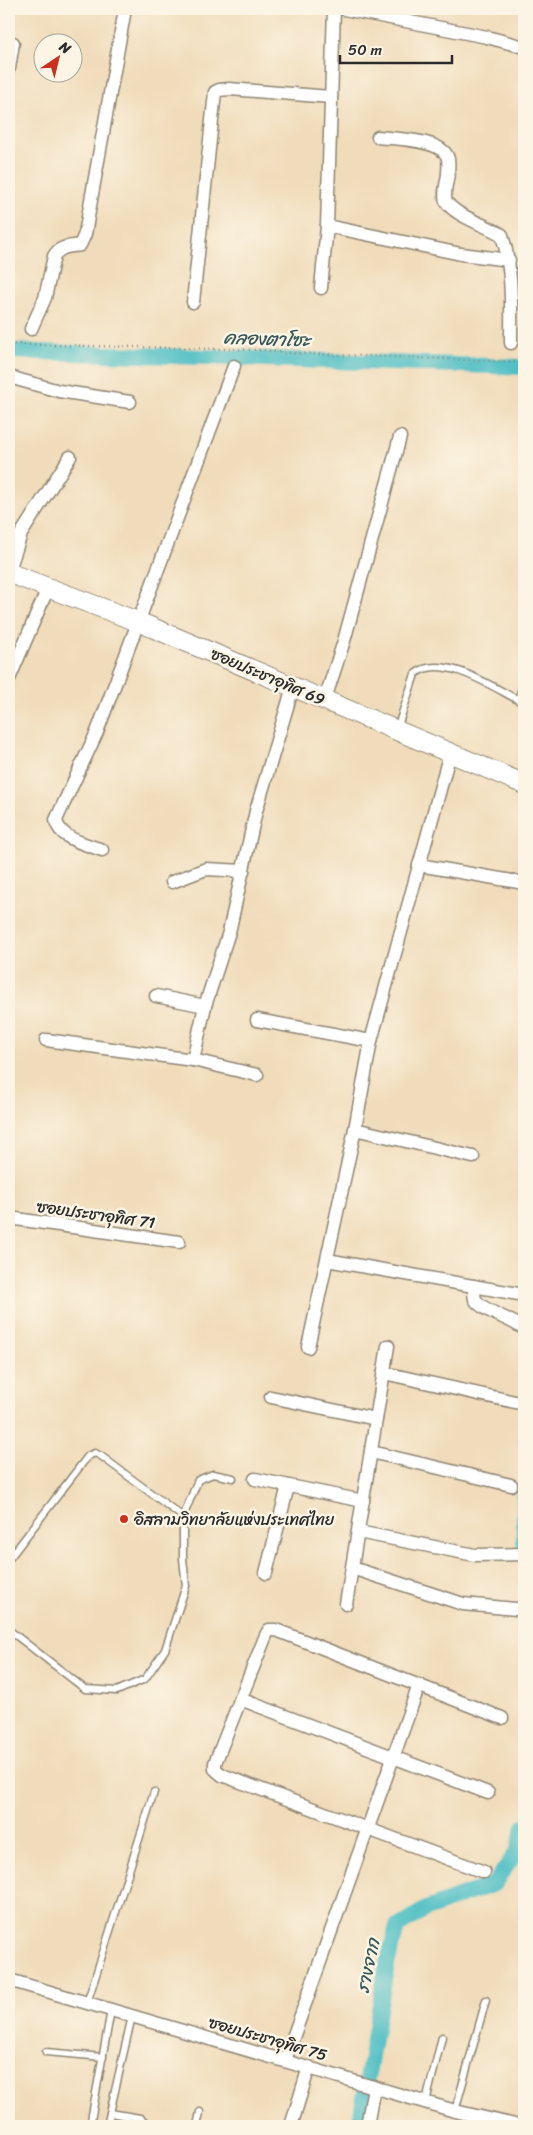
<svg xmlns="http://www.w3.org/2000/svg" width="533" height="2135" viewBox="0 0 533 2135" font-family="Sriracha,'Playpen Sans Thai',sans-serif">
<style>
.lines{fill:none;stroke-linecap:round;stroke-linejoin:round}
.canal{stroke:#51bfc5;stroke-width:16}
.lane-casing{stroke:#8e8472;stroke-width:9}
.street-casing{stroke:#8e8472;stroke-width:15}
.secondary-casing{stroke:#8e8472;stroke-width:21}
.path{stroke:#8e8472;stroke-width:2.5;stroke-dasharray:1 4;stroke-linecap:butt}
.lane{stroke:#fff;stroke-width:6}
.street{stroke:#fff;stroke-width:12}
.secondary{stroke:#fff;stroke-width:19}
.poi-dot{fill:#c8321e;stroke:#fcf5e5;stroke-width:2}
.labels{text-anchor:middle;stroke-width:5;stroke-linejoin:round;paint-order:stroke}
.street-label{font-size:16px;fill:#2b2b2b;stroke:#fcf5e5}
.poi-label{font-size:16px;fill:#2b2b2b;stroke:#fcf5e5;text-anchor:start}
.water-label{font-size:18px;font-style:italic;fill:#365759;stroke:#fcf5e5}
</style>
<rect width="100%" height="100%" fill="#fcf5e5"/>
<filter id="ink" filterUnits="userSpaceOnUse"><feTurbulence type="fractalNoise" baseFrequency=".02" numOctaves="2"/><feDisplacementMap in="SourceGraphic" scale="10" xChannelSelector="R" yChannelSelector="G"/><feConvolveMatrix kernelMatrix="1 2 1 2 8 2 1 2 1" color-interpolation-filters="sRGB"/></filter>
<filter id="wash" filterUnits="userSpaceOnUse"><feTurbulence type="fractalNoise" baseFrequency=".0096" numOctaves="4" result="noise"/><feDisplacementMap in="SourceGraphic" scale="20" xChannelSelector="R" yChannelSelector="G"/><feGaussianBlur stdDeviation="1.12" result="paint"/><feColorMatrix in="noise" values="0 0 0 0 0 0 0 0 0 0 0 0 0 0 0 0 0 1.4 0 .05"/><feComposite in="paint" operator="in"/></filter>
<g filter="url(#wash)">
<rect width="100%" height="100%" fill="#f0dcba"/>
<g class="lines">
<g class="canal">
<path d="M 9,351 L 524,367"/>
<path d="M 524,1488 L 524,1543"/>
<path d="M 359,2126 L 387,1964 L 397,1927 L 426,1909 L 494,1884 L 518,1850 L 524,1826"/>
</g>
</g>
</g>
<g filter="url(#ink)">
<g class="lines">
<g class="lane-casing">
<g id="lane">
<path d="M 518,700 L 524,682"/>
<path d="M 397,729 L 415,674 C 442,651 497,690 524,703"/>
<path d="M 9,1559 L 88,1456 L 95,1453 L 101,1456 L 183,1517"/>
<path d="M 9,1630 L 85,1689 L 117,1691 L 145,1679 L 165,1650 L 186,1586 L 183,1559 L 183,1517 L 198,1480 L 213,1474 L 233,1478"/>
<path d="M 87,2003 L 154,1792"/>
<path d="M 46,2052 L 103,2057"/>
<path d="M 426,2102 L 442,2037"/>
<path d="M 455,2111 L 486,2000"/>
<path d="M 110,2113 L 140,2118 L 151,2126"/>
<path d="M 90,2126 L 111,2010"/>
<path d="M 107,2126 L 132,2016"/>
<path d="M 197,2126 L 200,2112"/>
</g>
</g>
<g class="street-casing">
<g id="street">
<path d="M 344,9 L 487,37 L 524,47"/>
<path d="M 9,68 L 13,43"/>
<path d="M 378,137 C 395,139 444,139 448,159 C 449,164 448,170 448,174 C 447,182 443,194 446,201 C 454,216 487,225 502,235 C 513,270 511,306 511,343"/>
<path d="M 327,226 L 461,254 L 509,260"/>
<path d="M 321,288 L 327,226 L 334,9"/>
<path d="M 193,302 L 215,92 L 219,90 L 229,89 L 331,97"/>
<path d="M 31,329 L 45,298 L 54,256 C 60,246 69,247 80,245 L 85,234 L 125,9"/>
<path d="M 9,377 L 59,391 L 130,402"/>
<path d="M 9,570 L 21,534 L 70,457"/>
<path d="M 9,679 L 48,588"/>
<path d="M 325,699 L 344,641 L 400,437"/>
<path d="M 102,850 C 86,844 59,839 56,820 L 97,732 L 234,366"/>
<path d="M 419,865 L 524,883"/>
<path d="M 172,882 L 206,869 L 243,871"/>
<path d="M 156,996 L 205,1006"/>
<path d="M 257,1020 L 371,1041"/>
<path d="M 46,1040 L 193,1060 L 257,1075"/>
<path d="M 193,1060 L 205,1006 L 229,932 L 256,811 L 293,687"/>
<path d="M 355,1129 L 473,1157"/>
<path d="M 9,1218 L 179,1242"/>
<path d="M 327,1260 L 524,1295"/>
<path d="M 474,1286 C 474,1290 474,1296 475,1299 C 481,1311 513,1319 524,1329"/>
<path d="M 308,1347 L 355,1129 L 371,1041 L 450,753"/>
<path d="M 384,1373 L 524,1404"/>
<path d="M 271,1397 L 376,1419"/>
<path d="M 371,1452 L 511,1485"/>
<path d="M 255,1479 L 363,1501"/>
<path d="M 358,1532 L 475,1555 L 524,1554"/>
<path d="M 352,1568 L 463,1604 L 516,1609"/>
<path d="M 266,1573 L 288,1486"/>
<path d="M 346,1604 L 388,1346"/>
<path d="M 240,1699 L 488,1793"/>
<path d="M 484,1872 L 222,1775 L 215,1769 L 215,1763 L 266,1635 L 269,1630 L 276,1630 L 502,1718"/>
<path d="M 9,1980 L 455,2111 L 519,2126"/>
<path d="M 285,2060 L 419,1685"/>
<path d="M 291,2126 L 309,2067"/>
<path d="M 367,2126 L 374,2087"/>
</g>
</g>
<g class="secondary-casing">
<path id="secondary" d="M 9,573 L 139,622 L 524,784"/>
</g>
<path class="path" d="M 9,344 L 262,350 L 287,353 L 524,362"/>
<use href="#lane" class="lane"/>
<use href="#street" class="street"/>
<use href="#secondary" class="secondary"/>
</g>
</g>
<circle class="poi-dot" cx="124" cy="1519" r="5"/>
<g class="labels">
<g class="street-label">
<text transform="translate(268 676) rotate(23)" y="6">ซอยประชาอุทิศ 69</text>
<text transform="translate(96 1214) rotate(8)" y="6">ซอยประชาอุทิศ 71</text>
<text transform="translate(268 2038) rotate(16)" y="6">ซอยประชาอุทิศ 75</text>
</g>
<g class="poi-label">
<text x="134" y="1525">อิสลามวิทยาลัยแห่งประเทศไทย</text>
</g>
<g class="water-label">
<text transform="translate(267 339) rotate(2)" y="6">คลองตาโซะ</text>
<text transform="translate(368 1966) rotate(-78)" y="6">รางจาก</text>
</g>
</g>
<rect width="533" height="2135" fill="none" stroke="#fcf5e5" stroke-width="30"/>
<g transform="translate(58 58) rotate(35)"><circle r="24" fill="#fcf5e5" stroke="#a8a49b"/>
<path d="M0-4L9 19L0 12L-9 19Z" fill="#c8321e"/>
<text y="-8" font-size="14" font-weight="bold" text-anchor="middle" fill="#2b2b2b">N</text>
</g>
<path d="M340 55v8h112v-8" fill="none" stroke="#2b2b2b" stroke-width="2.5"/>
<text x="348" y="55" font-size="15" fill="#2b2b2b" stroke="#fcf5e5" stroke-width="4" paint-order="stroke">50 m</text>
</svg>
